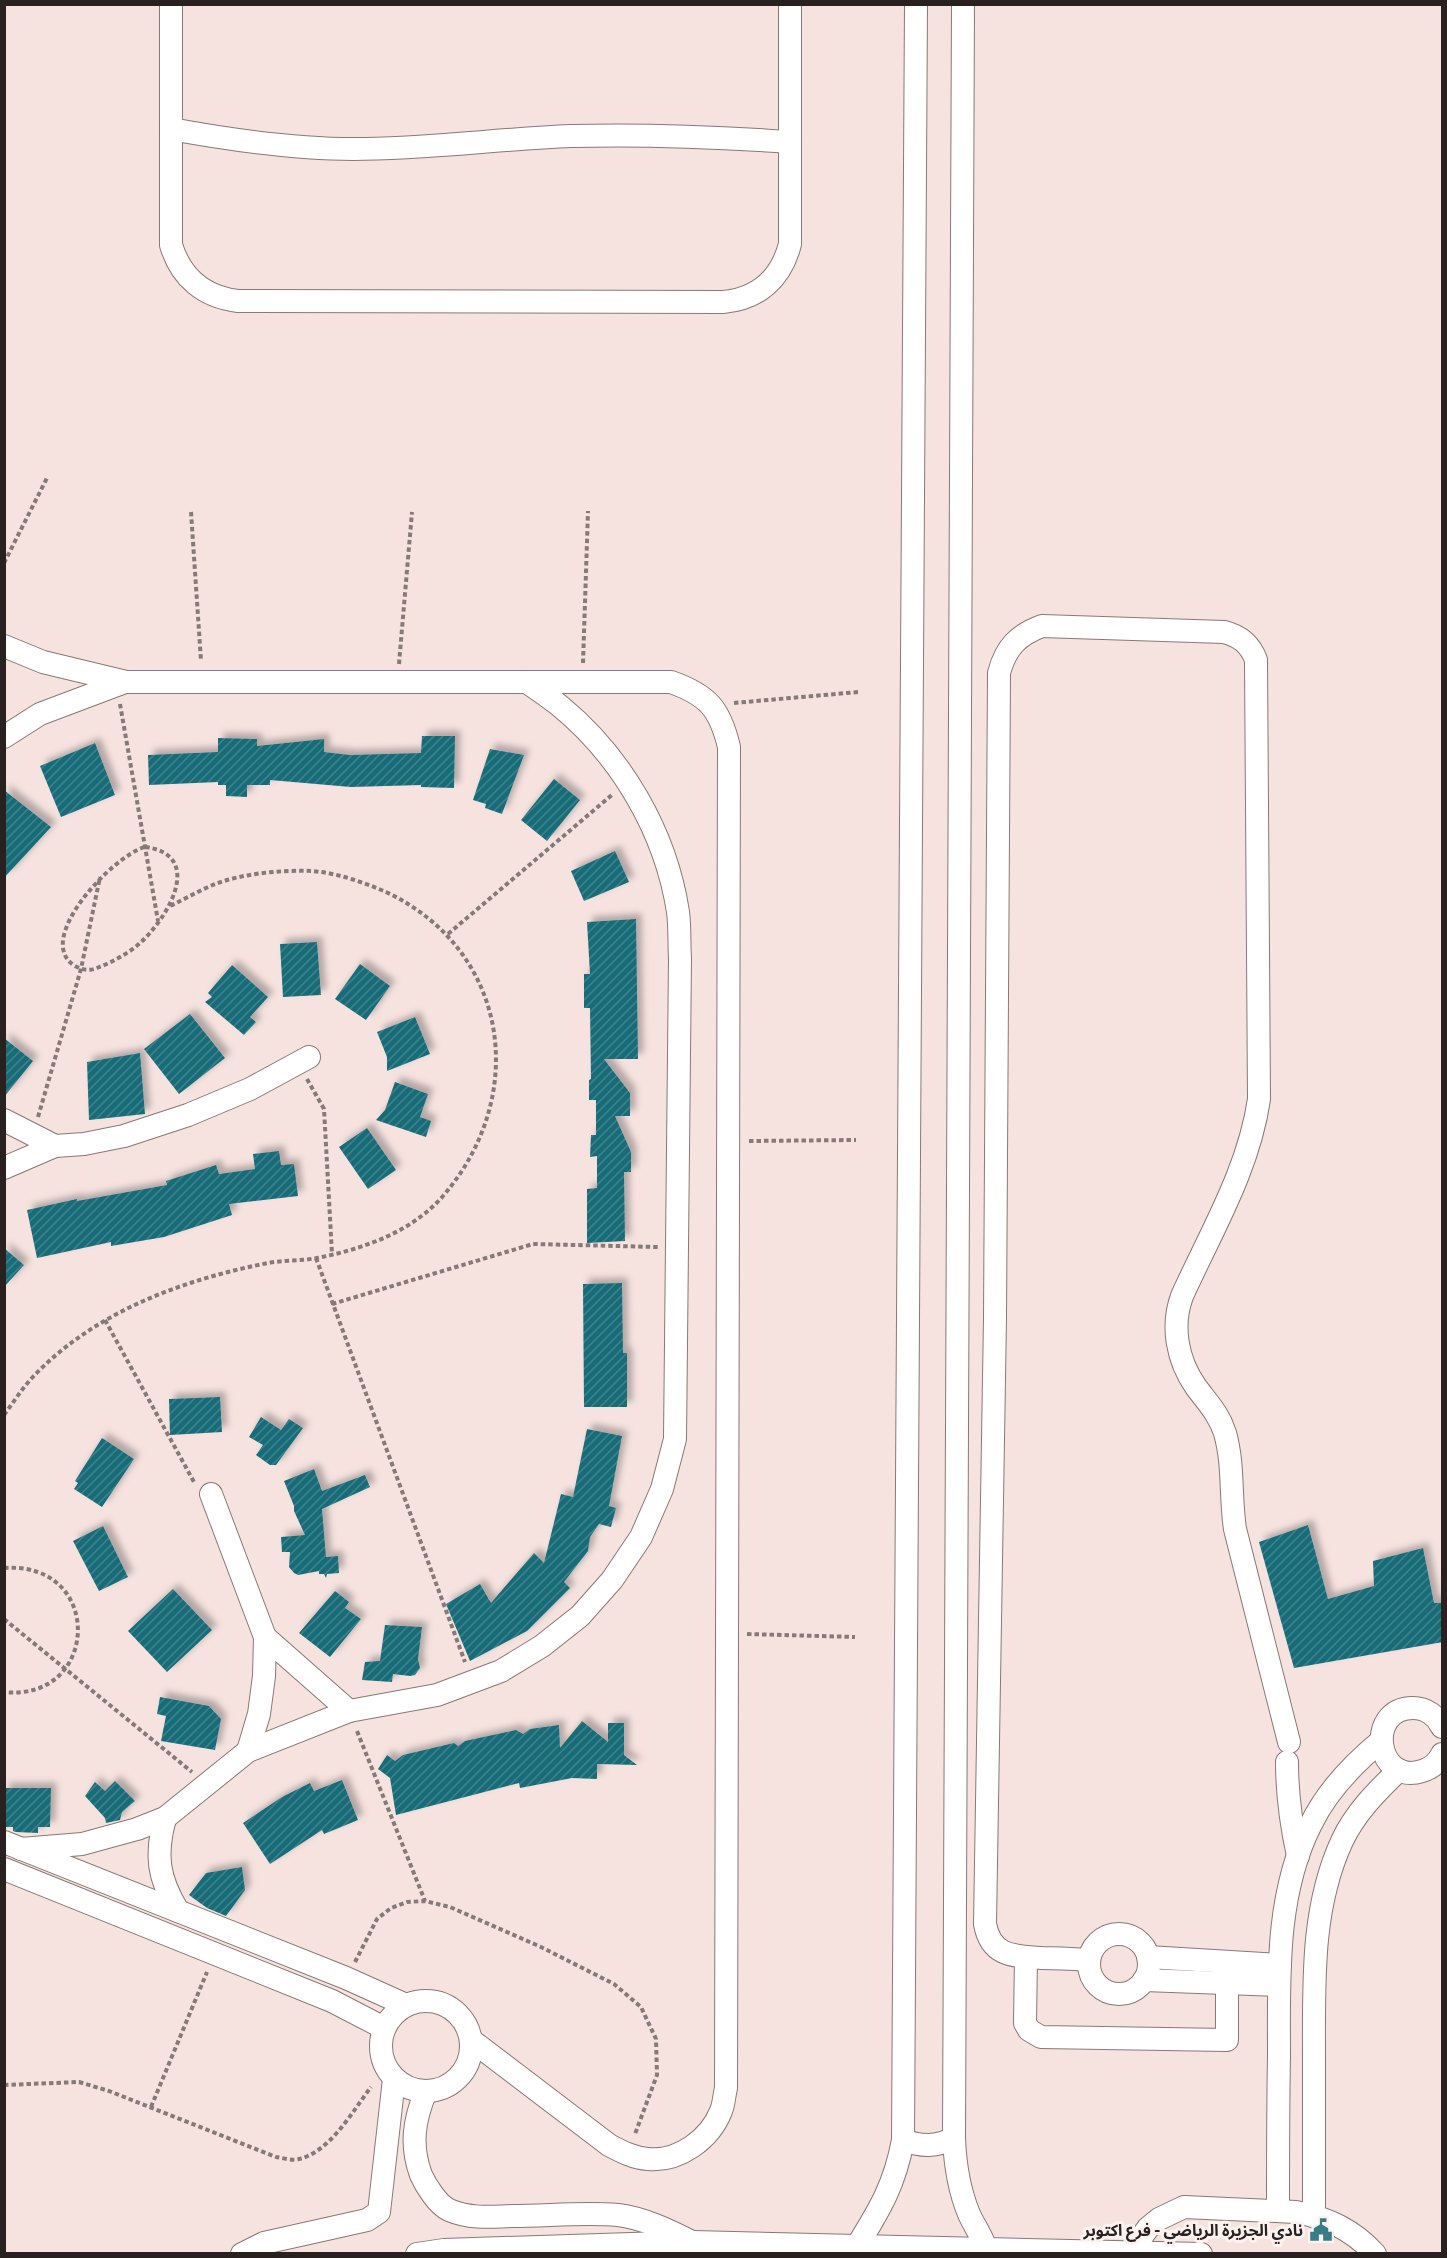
<svg xmlns="http://www.w3.org/2000/svg" width="1447" height="2258" viewBox="0 0 1447 2258" font-family="'Fira Sans Condensed','Noto Sans Arabic',sans-serif">
<style>
.building{fill:url(#building-hatch);filter:url(#shadow)}
.lines{fill:none;stroke-linecap:round;stroke-linejoin:round}
.minor-casing{stroke:#897875;stroke-width:24}
.path{stroke:#867a78;stroke-width:4;stroke-dasharray:4.5 3;stroke-linecap:butt}
.minor{stroke:#fff;stroke-width:22}
.labels{text-anchor:middle;stroke-width:6;stroke-linejoin:round;paint-order:stroke}
.poi-label{font-size:16px;font-weight:bold;fill:#282120;stroke:#fef2f0;text-anchor:end}
</style>
<defs>
<pattern id="building-hatch" width="6" height="6" patternUnits="userSpaceOnUse" patternTransform="scale(1.5)"><rect width="6" height="6" fill="#196d79"/><path d="M-1 1l2-2M0 6l6-6M5 7l2-2" fill="none" stroke="#42818a"/></pattern>
<filter id="shadow"><feDropShadow dx="5.5" dy="-5.5" stdDeviation="3" flood-color="#0004"/></filter>
</defs>
<rect width="100%" height="100%" fill="#f6e3e0"/>
<g class="building">
<path d="M 422,736 L 455,736 L 454,788 L 421,787 L 421,785 L 351,787 L 270,780 L 270,785 L 247,785 L 247,797 L 226,796 L 226,785 L 218,785 L 218,782 L 149,785 L 148,755 L 218,752 L 218,738 L 257,739 L 257,746 L 324,739 L 324,752 L 350,755 L 421,753 Z"/>
<path d="M 95,743 L 115,795 L 61,817 L 40,766 Z"/>
<path d="M 490,749 L 524,755 L 502,814 L 485,808 L 486,804 L 473,800 Z"/>
<path d="M 554,779 L 580,800 L 547,841 L 521,820 Z"/>
<path d="M 4,790 L 51,827 L 4,878 Z"/>
<path d="M 615,851 L 629,882 L 584,901 L 571,871 Z"/>
<path d="M 636,919 L 638,1059 L 604,1059 L 630,1093 L 630,1116 L 615,1116 L 631,1152 L 631,1172 L 624,1172 L 625,1241 L 587,1243 L 587,1189 L 597,1188 L 597,1156 L 590,1157 L 591,1135 L 596,1135 L 596,1100 L 589,1100 L 589,1080 L 591,1079 L 590,1008 L 584,1008 L 584,974 L 590,974 L 587,922 Z"/>
<path d="M 317,942 L 321,995 L 283,997 L 280,944 Z"/>
<path d="M 360,964 L 390,986 L 366,1020 L 335,999 Z"/>
<path d="M 232,965 L 268,997 L 250,1017 L 256,1022 L 244,1035 L 205,1002 L 212,997 L 208,993 Z"/>
<path d="M 190,1014 L 225,1058 L 179,1094 L 144,1049 Z"/>
<path d="M 415,1017 L 430,1054 L 387,1071 L 387,1057 L 377,1032 Z"/>
<path d="M 4,1038 L 33,1061 L 4,1097 Z"/>
<path d="M 140,1053 L 145,1114 L 89,1120 L 87,1062 Z"/>
<path d="M 395,1082 L 428,1094 L 420,1117 L 431,1121 L 426,1137 L 376,1120 L 385,1110 Z"/>
<path d="M 367,1128 L 396,1170 L 368,1189 L 339,1147 Z"/>
<path d="M 279,1151 L 281,1165 L 294,1164 L 298,1196 L 229,1204 L 232,1215 L 164,1237 L 111,1246 L 111,1242 L 37,1258 L 27,1210 L 77,1199 L 77,1201 L 167,1185 L 166,1181 L 216,1165 L 219,1174 L 255,1169 L 253,1154 Z"/>
<path d="M 4,1248 L 24,1265 L 4,1287 Z"/>
<path d="M 622,1283 L 623,1353 L 627,1353 L 627,1407 L 584,1407 L 583,1284 Z"/>
<path d="M 220,1397 L 222,1432 L 170,1435 L 169,1399 Z"/>
<path d="M 261,1417 L 281,1430 L 289,1419 L 303,1428 L 276,1465 L 270,1465 L 256,1455 L 263,1445 L 249,1437 Z"/>
<path d="M 587,1429 L 622,1436 L 609,1506 L 616,1508 L 611,1527 L 599,1524 L 590,1537 L 588,1551 L 564,1582 L 570,1588 L 527,1631 L 470,1661 L 446,1604 L 480,1584 L 491,1603 L 534,1553 L 544,1563 L 561,1494 L 573,1497 Z"/>
<path d="M 102,1438 L 134,1459 L 102,1507 L 74,1489 L 78,1483 L 75,1481 Z"/>
<path d="M 314,1469 L 322,1491 L 365,1475 L 370,1487 L 322,1509 L 326,1557 L 338,1556 L 339,1573 L 327,1574 L 326,1578 L 324,1574 L 319,1574 L 319,1571 L 298,1575 L 294,1573 L 289,1567 L 290,1552 L 282,1552 L 281,1537 L 305,1535 L 294,1511 L 294,1506 L 284,1481 Z"/>
<path d="M 1308,1525 L 1328,1599 L 1374,1586 L 1373,1561 L 1423,1548 L 1434,1603 L 1443,1603 L 1443,1642 L 1294,1668 L 1259,1542 Z"/>
<path d="M 103,1526 L 128,1577 L 99,1591 L 73,1541 Z"/>
<path d="M 173,1589 L 212,1630 L 167,1672 L 128,1631 Z"/>
<path d="M 335,1591 L 349,1602 L 345,1608 L 361,1619 L 330,1657 L 299,1633 Z"/>
<path d="M 385,1625 L 422,1627 L 418,1659 L 420,1668 L 415,1675 L 410,1676 L 393,1674 L 392,1682 L 362,1680 L 365,1662 L 380,1661 Z"/>
<path d="M 160,1697 L 209,1706 L 221,1719 L 215,1750 L 161,1741 L 166,1716 L 157,1714 Z"/>
<path d="M 582,1721 L 608,1742 L 608,1723 L 624,1723 L 624,1755 L 637,1765 L 597,1764 L 597,1779 L 572,1778 L 520,1788 L 519,1783 L 396,1815 L 390,1778 L 378,1769 L 387,1755 L 395,1761 L 403,1755 L 454,1743 L 458,1746 L 465,1741 L 516,1730 L 523,1734 L 530,1729 L 559,1725 L 560,1748 Z"/>
<path d="M 342,1780 L 358,1820 L 324,1834 L 322,1830 L 270,1864 L 243,1823 L 282,1797 L 310,1783 L 314,1791 Z"/>
<path d="M 115,1781 L 135,1801 L 122,1812 L 120,1820 L 106,1823 L 105,1818 L 85,1796 L 95,1782 L 105,1791 Z"/>
<path d="M 4,1788 L 51,1788 L 50,1827 L 38,1827 L 38,1833 L 16,1832 L 13,1831 L 13,1827 L 4,1827 Z"/>
<path d="M 242,1867 L 245,1890 L 226,1916 L 207,1908 L 189,1895 L 206,1873 Z"/>
</g>
<g class="lines">
<g class="minor-casing">
<g id="minor">
<path d="M 171,4 L 171,245 C 181,278 204,297 238,301 L 723,302 C 758,299 781,279 790,244 L 790,4"/>
<path d="M 963,4 L 954,2138 C 955,2164 959,2190 969,2214 C 974,2226 986,2241 986,2254"/>
<path d="M 171,129 C 231,140 292,149 353,149 C 426,149 498,139 571,136 C 645,134 717,137 790,142"/>
<path d="M 4,646 L 43,662 L 126,682 L 671,682 C 708,695 720,709 729,747 L 726,2088 C 724,2096 724,2104 721,2111 C 710,2139 679,2162 648,2159 C 634,2158 622,2152 609,2145 L 471,2040"/>
<path d="M 4,737 L 40,714 L 125,682"/>
<path d="M 4,1120 L 55,1146"/>
<path d="M 4,1168 L 55,1146 L 84,1144 L 124,1136 L 188,1115 L 250,1089 L 309,1057"/>
<path d="M 211,1494 L 265,1637 L 264,1676 L 259,1714 L 248,1751"/>
<path d="M 265,1637 L 349,1711"/>
<path d="M 1442,1727 C 1437,1716 1426,1708 1413,1708 C 1365,1708 1376,1786 1422,1771 C 1432,1768 1438,1763 1442,1754"/>
<path d="M 1287,1762 C 1287,1795 1291,1824 1298,1856"/>
<path d="M 165,1818 C 155,1855 158,1878 178,1911"/>
<path d="M 4,1842 L 346,1978 L 406,2005"/>
<path d="M 21,1849 L 82,1844 L 137,1829 L 165,1818 L 248,1751 L 349,1711 L 437,1695 L 501,1671 L 542,1646 L 580,1616 L 612,1580 L 641,1537 L 662,1489 L 675,1439 L 680,958 C 679,943 680,927 678,912 C 666,833 622,757 560,706 C 550,698 538,690 527,682"/>
<path d="M 4,1869 L 332,2001 L 384,2028"/>
<circle cx="1119" cy="1964" r="30"/>
<path d="M 1026,1957 L 1025,2023 L 1029,2030 L 1041,2037 L 1227,2040 L 1227,1983"/>
<path d="M 1148,1957 L 1280,1965"/>
<path d="M 1089,1960 C 1074,1959 1058,1958 1042,1958 C 1014,1956 991,1957 985,1924 L 995,1318 L 999,673 C 1006,647 1018,635 1042,626 L 1224,632 C 1240,636 1250,644 1256,660 L 1259,1099 C 1249,1169 1211,1232 1182,1296 C 1171,1326 1177,1360 1196,1387 C 1207,1402 1219,1414 1225,1433 C 1234,1465 1230,1496 1235,1529 L 1289,1742"/>
<path d="M 1144,1980 L 1279,1985"/>
<circle cx="426" cy="2046" r="45"/>
<path d="M 426,2091 C 414,2120 410,2145 421,2175 C 426,2186 438,2205 449,2210 C 470,2219 491,2217 512,2216 C 547,2216 583,2212 618,2215 C 643,2218 668,2230 690,2241"/>
<path d="M 903,2140 C 922,2147 936,2147 954,2138"/>
<path d="M 1278,2211 C 1278,2160 1278,2108 1279,2056 C 1279,1979 1275,1895 1311,1824 C 1327,1791 1353,1764 1381,1741"/>
<path d="M 1314,2216 C 1314,2162 1314,2109 1314,2056 C 1314,1983 1311,1908 1342,1841 C 1355,1813 1377,1791 1399,1770"/>
<path d="M 857,2246 C 880,2209 895,2184 903,2140 L 916,4"/>
<path d="M 1131,2252 L 1148,2228 L 1159,2219 L 1184,2207 L 1296,2212 C 1328,2218 1353,2230 1375,2254"/>
<path d="M 242,2254 L 264,2243 L 367,2220 L 379,2212 L 394,2079"/>
<path d="M 417,2254 L 444,2250 L 693,2242 L 1201,2254"/>
</g>
</g>
<g class="path">
<path d="M 191,512 L 201,661"/>
<path d="M 4,563 L 48,476"/>
<path d="M 583,663 L 588,511"/>
<path d="M 399,664 L 412,512"/>
<path d="M 734,703 L 858,692"/>
<path d="M 120,704 L 158,921"/>
<path d="M 145,847 C 206,855 167,919 140,943 C 128,954 112,962 97,968 C 90,971 82,970 75,966 C 32,940 114,855 145,847 Z"/>
<path d="M 448,934 L 613,794"/>
<path d="M 307,1079 L 324,1109 L 332,1254"/>
<path d="M 38,1117 L 81,969 L 100,877"/>
<path d="M 749,1141 L 856,1140"/>
<path d="M 316,1258 L 465,1662"/>
<path d="M 332,1304 L 533,1244 L 658,1247"/>
<path d="M 105,1320 L 194,1482"/>
<path d="M 4,1415 C 13,1403 21,1390 31,1379 C 92,1313 181,1280 268,1263 C 284,1260 301,1261 317,1258 C 363,1249 412,1232 443,1196 C 530,1095 509,950 386,892 C 363,882 337,873 312,871 C 280,870 245,873 215,884 C 200,890 185,899 170,906"/>
<path d="M 4,1568 C 105,1561 100,1702 4,1692"/>
<path d="M 4,1619 L 192,1772"/>
<path d="M 747,1634 L 855,1637"/>
<path d="M 357,1731 L 425,1901"/>
<path d="M 355,1962 L 377,1919 L 391,1908 L 407,1902 L 425,1901 L 450,1907 L 541,1947 L 614,1984 L 641,2007 L 656,2039 L 657,2075 L 635,2134"/>
<path d="M 4,2085 L 79,2082 L 109,2091 L 276,2157 C 283,2158 293,2161 299,2159 C 331,2151 352,2112 371,2087"/>
<path d="M 151,2107 L 207,1972"/>
</g>
<use href="#minor" class="minor"/>
</g>
<defs>
<g id="civic-bare" transform="scale(1.8)"><path d="M-.6-6.5H3V-4.5H.6V-3L4-1V1h2V6H-6V1h2V-1L-.6-3ZM-1.2 2.5V6h2.4V2.5Z" fill="#367d88" stroke="#fef2f0" stroke-width="2.5" paint-order="stroke"/></g>
</defs>
<g fill-rule="evenodd">
<use href="#civic-bare" x="1321" y="2230"/>
</g>
<g class="labels">
<g class="poi-label">
<text x="1303" y="2236">نادي الجزيرة الرياضي - فرع اكتوبر</text>
</g>
</g>
<rect width="1447" height="2258" fill="none" stroke="#282120" stroke-width="12"/>
</svg>
